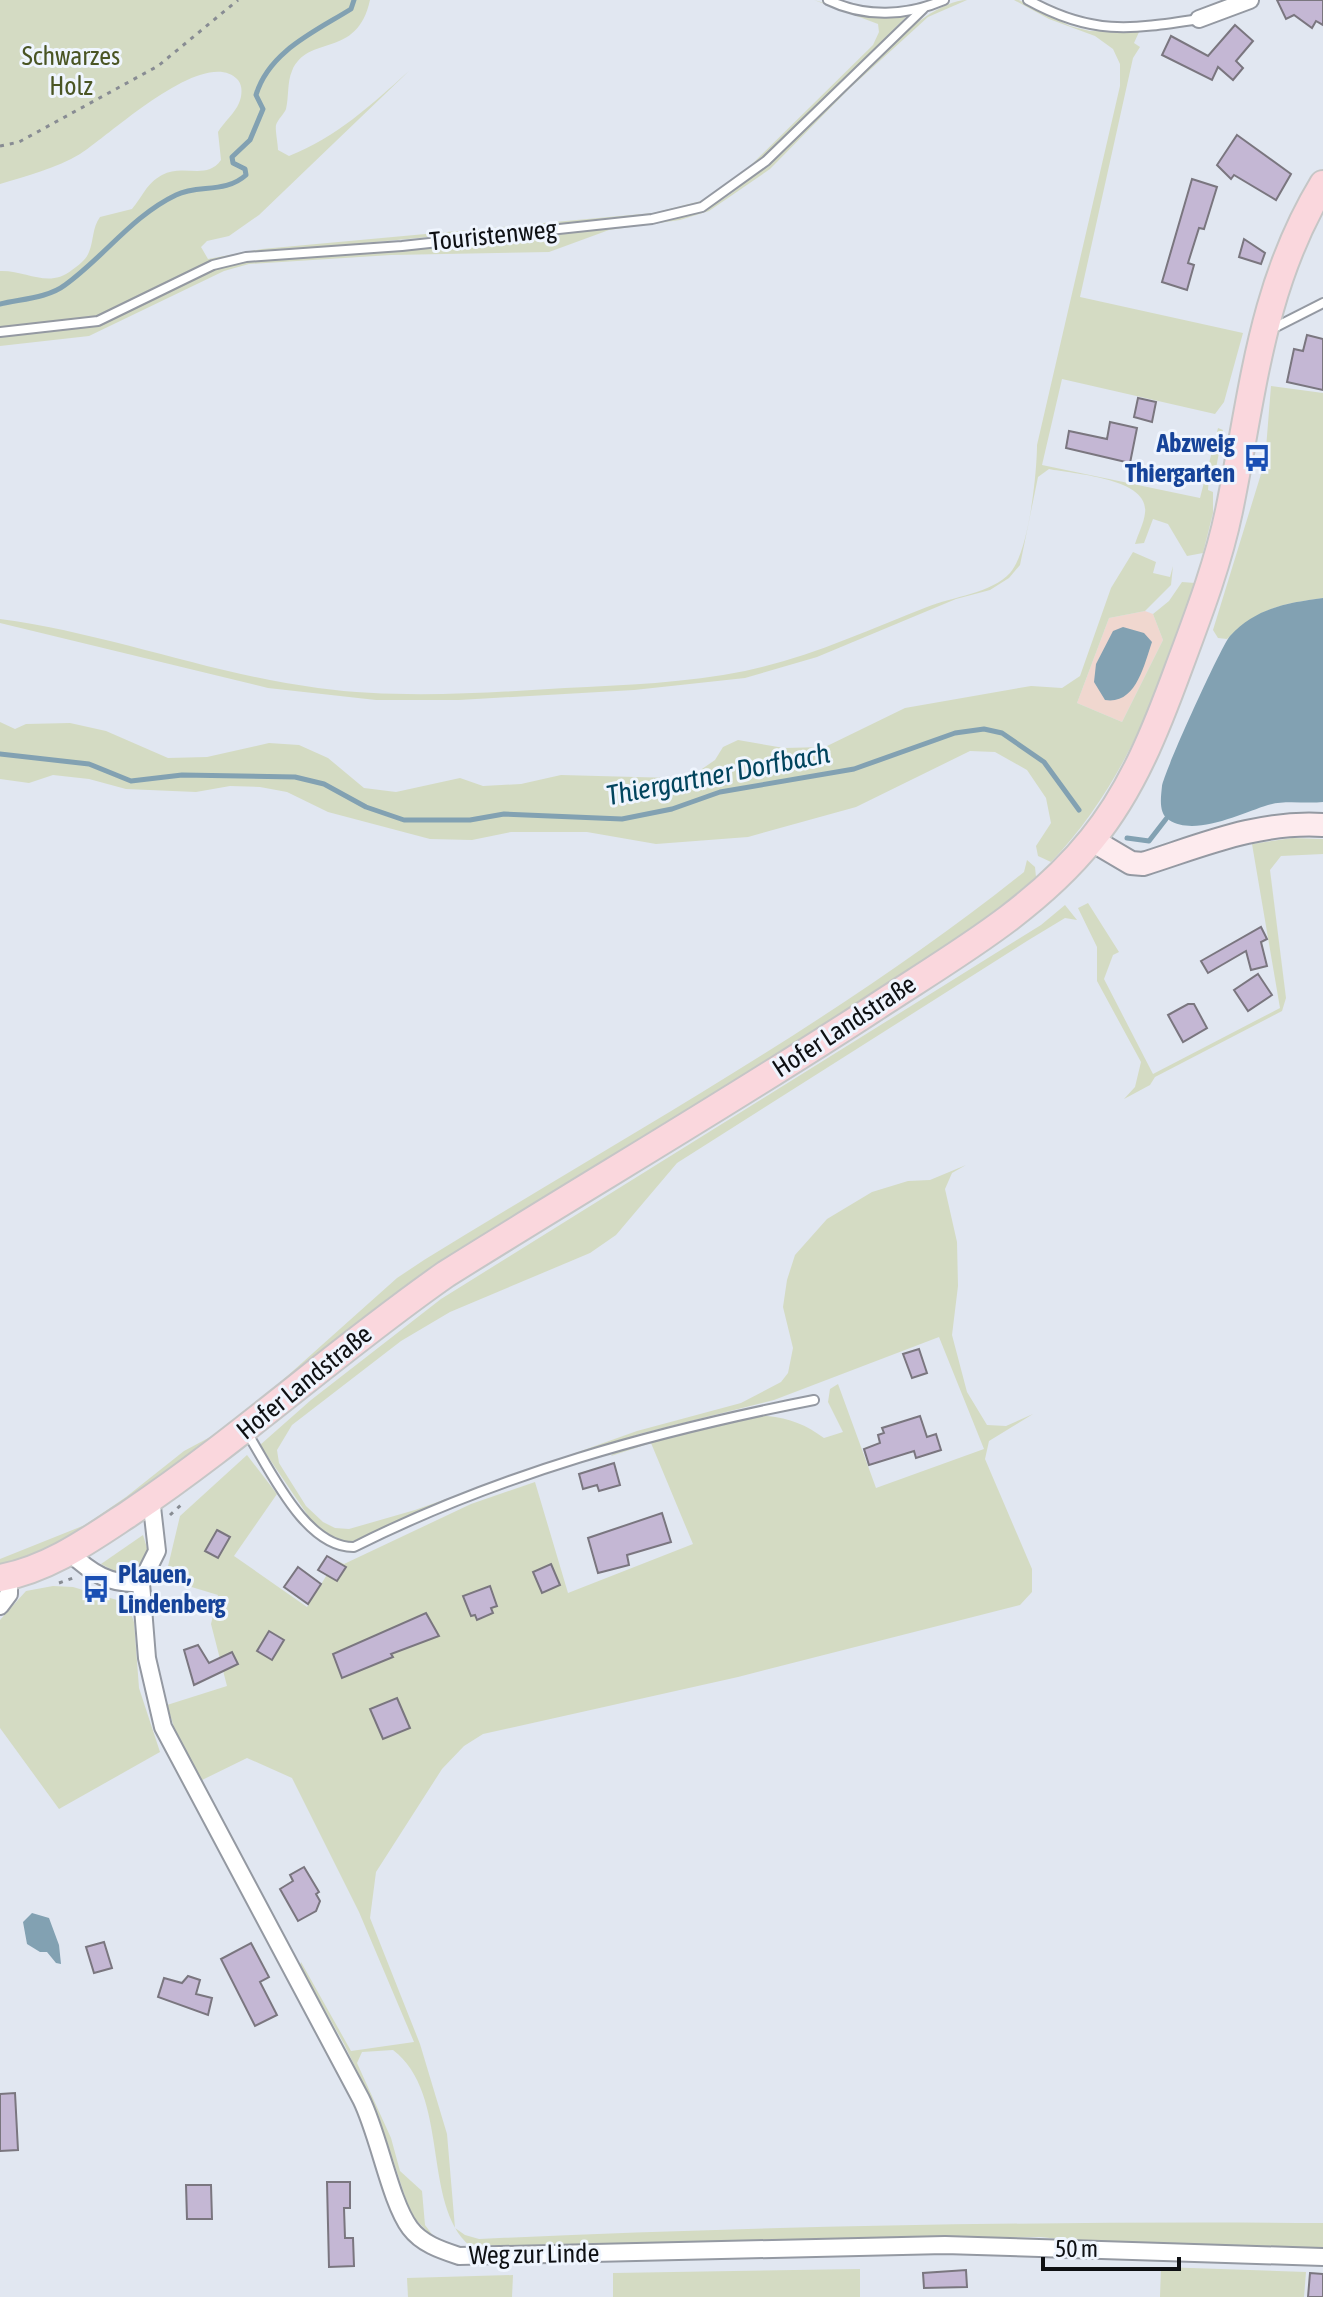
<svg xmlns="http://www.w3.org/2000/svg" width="1323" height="2297" viewBox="0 0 1323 2297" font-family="'Asap Condensed',sans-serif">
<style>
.industrial{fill:#f0d7cf}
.green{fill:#d4dbc3}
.water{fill:#82a1b2}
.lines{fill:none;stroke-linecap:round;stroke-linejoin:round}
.stream{stroke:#82a1b2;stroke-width:5}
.building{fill:#c4b7d4;stroke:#7a767f;stroke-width:2}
.lane-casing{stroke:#9499a2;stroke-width:12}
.street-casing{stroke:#9499a2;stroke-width:20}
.secondary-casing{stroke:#9499a2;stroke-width:26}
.primary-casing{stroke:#c5c6c6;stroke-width:30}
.path{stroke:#888c93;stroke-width:3;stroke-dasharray:4 6;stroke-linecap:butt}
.lane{stroke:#fff;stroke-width:8}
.street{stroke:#fff;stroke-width:16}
.secondary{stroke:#fdebee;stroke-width:22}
.primary{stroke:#fad7dd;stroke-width:26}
.labels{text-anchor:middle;stroke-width:6;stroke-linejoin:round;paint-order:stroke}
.park-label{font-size:26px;fill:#4a5524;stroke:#eff5fe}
.street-label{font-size:26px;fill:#0e1013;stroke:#eff5fe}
.transit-label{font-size:26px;font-weight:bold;fill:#164399;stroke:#eff5fe;text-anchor:end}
.water-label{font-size:28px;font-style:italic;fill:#01445d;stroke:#eff5fe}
</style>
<rect width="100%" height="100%" fill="#e1e7f1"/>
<path class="industrial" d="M 1145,611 L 1153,614 L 1163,640 L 1122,722 L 1077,703 L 1109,618 Z"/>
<g class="green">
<path d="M 0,0 L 370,0 C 357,60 308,33 292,71 C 287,82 289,97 286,109 C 284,114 278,119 276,125 C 275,131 278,143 278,150 L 289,156 C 337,137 371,105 409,71 L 259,215 L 229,236 L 207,241 L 201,247 L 208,259 L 262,249 L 653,213 L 701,201 L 742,174 L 873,45 L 879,32 L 878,24 L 814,0 L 872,17 L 906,17 L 765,158 L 702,203 L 652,216 L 237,255 C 190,266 150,295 105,314 C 73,327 35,326 0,330 L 0,271 C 27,270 48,289 72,270 C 79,265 86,260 89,252 C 94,240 92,228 100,217 L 132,209 C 143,196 146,184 162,175 C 183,163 206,181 221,160 L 218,132 C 224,122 235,113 239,103 C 242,96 243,86 238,80 C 205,44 108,137 80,154 C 57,168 26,176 0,184 Z"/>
<path d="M 967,0 L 928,17 L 849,89 L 770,169 L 709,211 L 680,220 L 609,230 L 549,252 L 391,255 L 249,264 L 224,271 L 89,336 L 0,346 L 0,336 L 89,326 L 206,272 L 249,260 L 640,223 C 664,220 690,218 711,206 C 780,171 906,0 967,0 Z"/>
<path d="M 1014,0 L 1019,0 L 1070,26 L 1090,31 L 1139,32 L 1134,43 L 1140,47 L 1133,58 L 1080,297 L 1243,333 L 1224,402 L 1215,414 L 1062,379 L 1042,465 L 1200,498 L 1218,428 L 1223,430 L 1215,474 L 1209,475 L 1208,490 L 1213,492 L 1213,513 L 1203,553 L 1187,556 L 1168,524 L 1153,519 L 1144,543 L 1135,544 C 1138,534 1144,523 1145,513 C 1150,478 1073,474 1049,469 L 1038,477 L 1020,565 L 1009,578 L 990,590 L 956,599 L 817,657 L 745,678 L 634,690 L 459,700 L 376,700 L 268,688 L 0,623 L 0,619 C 107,633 210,674 318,688 C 400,699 483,693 565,688 C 624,685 687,683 745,671 C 808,658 868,630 927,607 C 952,597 992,593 1010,573 C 1029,552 1037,473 1037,445 L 1120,86 L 1120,64 L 1113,49 L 1095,36 L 1049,19 Z"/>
<path d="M 1271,386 L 1323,393 L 1323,598 C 1280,604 1259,608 1227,639 L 1218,638 L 1213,630 L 1265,461 Z"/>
<path d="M 1133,552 L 1156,562 L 1153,573 L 1170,577 L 1173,566 L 1171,585 L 1145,611 L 1109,618 L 1077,703 L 1122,722 L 1163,640 L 1153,614 L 1169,601 L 1182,582 L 1195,583 L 1196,588 C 1160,687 1125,785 1051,862 L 1038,856 L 1036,846 L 1051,823 L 1046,798 L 1027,770 L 995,752 L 970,751 L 856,807 L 748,837 L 656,844 L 587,832 L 511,832 L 472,840 L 430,839 L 328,812 L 287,792 L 260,787 L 230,786 L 196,792 L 126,789 L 89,779 L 53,775 L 29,783 L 0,779 L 0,722 L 15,729 L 26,724 L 70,723 L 106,731 L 168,758 L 207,757 L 269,743 L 299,745 L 328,758 L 364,788 L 396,792 L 460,778 L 483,786 L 521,784 L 561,775 L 673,778 L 699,771 L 715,760 L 723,747 L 738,740 L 784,748 L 825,747 L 905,708 L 1031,686 L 1062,688 L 1080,676 L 1111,588 Z"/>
<path d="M 1292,838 L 1323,839 L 1323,854 L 1281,856 L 1270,870 L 1286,998 L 1282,1011 L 1155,1077 L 1150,1085 L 1124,1099 L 1135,1087 L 1141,1062 L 1097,981 L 1097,947 L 1078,908 L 1088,903 L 1119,952 L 1113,955 L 1104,979 L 1153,1074 L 1280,1008 L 1252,844 Z"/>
<path d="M 1027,860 L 1035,867 L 1036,877 L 971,932 L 240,1424 L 66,1545 L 0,1568 L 0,1559 L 85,1525 L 126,1497 L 184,1451 L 212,1436 L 266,1395 L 397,1278 L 424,1260 C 625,1136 839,1020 1024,872 Z"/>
<path d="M 1065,905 L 1077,920 L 1065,918 L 1027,941 L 677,1163 L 616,1235 L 590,1253 L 450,1312 L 401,1341 L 292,1425 L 277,1450 L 279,1463 L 306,1506 L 323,1522 L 335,1528 L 349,1529 L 415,1510 L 637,1431 L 741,1403 L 781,1382 L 788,1373 L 793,1348 L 783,1307 L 787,1280 L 795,1255 L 827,1219 L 872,1192 L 908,1181 L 930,1180 L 966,1165 L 952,1173 L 945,1189 L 957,1242 L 958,1286 L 952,1335 L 967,1392 L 987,1425 L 1006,1426 L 1033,1414 L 989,1441 L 985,1459 L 1032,1569 L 1032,1592 L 1020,1605 L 738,1677 L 483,1734 L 464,1746 L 442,1769 L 376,1872 L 370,1918 L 420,2044 L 447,2134 L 455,2228 L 465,2235 L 479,2239 C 761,2226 1041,2221 1323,2223 L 1323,2250 L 1165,2243 L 1120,2246 L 1041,2237 L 470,2246 C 421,2204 451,2094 393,2050 L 362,2052 L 357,2063 L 391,2138 L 400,2171 L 422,2191 L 425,2225 L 437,2241 L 411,2215 L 378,2114 L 344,2044 L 300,1966 L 301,1962 L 351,2051 L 414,2042 L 359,1912 L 292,1778 L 247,1758 L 198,1782 L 180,1746 L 167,1705 L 227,1686 L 211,1624 L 218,1595 L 165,1579 L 180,1516 L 247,1455 L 277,1494 L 234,1556 L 307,1607 L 336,1560 L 344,1564 L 471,1504 L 535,1482 L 568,1593 L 693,1544 L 651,1443 L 611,1456 C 624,1441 744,1415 767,1416 C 790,1418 806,1425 824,1438 L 843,1432 L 828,1402 L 830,1389 L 838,1384 L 876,1488 L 984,1449 L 939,1337 L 774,1400 L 639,1434 L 350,1542 L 338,1542 L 317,1529 L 260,1445 L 311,1400 L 441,1299 L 1041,925 Z"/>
<path d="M 143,1535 L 148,1551 L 138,1567 L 116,1572 L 101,1564 Z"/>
<path d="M 53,1586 L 73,1587 L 127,1603 L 134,1622 L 139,1688 L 160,1752 L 59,1809 L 0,1728 L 0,1620 L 26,1591 Z"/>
<path d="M 1161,2267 L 1306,2272 L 1304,2297 L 1160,2297 Z"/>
<path d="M 860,2269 L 860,2297 L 613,2297 L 613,2273 Z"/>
<path d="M 513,2275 L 512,2297 L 408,2297 L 407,2278 Z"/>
</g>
<g class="water">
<path d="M 1323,598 L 1323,802 C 1306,804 1284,800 1268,805 C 1242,813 1195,837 1169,820 C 1158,813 1161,797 1162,786 C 1164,772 1221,646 1230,636 C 1256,608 1286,603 1323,598 Z"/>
<path d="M 1123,627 L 1144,633 L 1152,642 C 1144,665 1136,705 1105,700 L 1094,682 L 1096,664 L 1113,631 Z"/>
<path d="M 32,1913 L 49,1918 L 59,1945 L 61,1964 L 56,1963 L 47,1952 L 40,1952 L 27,1944 L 23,1922 Z"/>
</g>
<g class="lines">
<g class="stream">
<path d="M 0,304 C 21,299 48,298 65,285 C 104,257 132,216 176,195 C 198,184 225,194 246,175 L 245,169 L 233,163 L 232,157 L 250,140 L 263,109 L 256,95 C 269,51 316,31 351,9 L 354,0"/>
<path d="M 0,754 L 89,764 L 131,781 L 182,775 L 295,777 L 324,784 L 366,807 L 404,820 L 470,820 L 504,814 L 622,819 L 672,809 L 720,792 L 854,769 L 955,733 L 984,729 L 1002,733 L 1044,762 L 1079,810"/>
<path d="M 1127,838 L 1149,841 L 1166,819"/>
</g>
</g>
<g class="building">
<path d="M 1277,0 L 1323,0 L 1323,25 L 1316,21 L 1312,28 L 1294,15 L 1286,19 Z"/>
<path d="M 1235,25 L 1253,41 L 1236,61 L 1243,68 L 1233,80 L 1218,67 L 1212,80 L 1162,55 L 1171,36 L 1208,56 Z"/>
<path d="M 1237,135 L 1291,174 L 1276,200 L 1234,175 L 1231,179 L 1217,165 Z"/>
<path d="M 1192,179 L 1217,187 L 1204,229 L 1199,228 L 1188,263 L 1194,265 L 1187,290 L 1162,282 Z"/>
<path d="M 1244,239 L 1265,253 L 1261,264 L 1239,257 Z"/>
<path d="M 1307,335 L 1323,339 L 1323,390 L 1287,382 L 1294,349 L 1303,351 Z"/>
<path d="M 1138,398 L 1156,402 L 1152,422 L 1134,417 Z"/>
<path d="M 1110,422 L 1137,428 L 1130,463 L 1066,448 L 1069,431 L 1107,439 Z"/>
<path d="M 1261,927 L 1267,939 L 1261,942 L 1267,966 L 1251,970 L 1246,951 L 1208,973 L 1201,961 Z"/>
<path d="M 1258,974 L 1272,995 L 1248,1011 L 1234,990 Z"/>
<path d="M 1188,1004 L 1194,1004 L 1207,1028 L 1183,1042 L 1168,1015 Z"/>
<path d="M 919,1349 L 927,1373 L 912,1378 L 903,1354 Z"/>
<path d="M 920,1416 L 927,1437 L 936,1434 L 941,1450 L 916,1458 L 914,1451 L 869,1465 L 864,1449 L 880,1443 L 878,1435 L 884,1433 L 882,1428 Z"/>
<path d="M 614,1463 L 620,1485 L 599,1491 L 597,1485 L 583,1489 L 579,1474 Z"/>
<path d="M 662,1513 L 671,1542 L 627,1555 L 629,1565 L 598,1573 L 588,1538 Z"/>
<path d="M 217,1530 L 230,1537 L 218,1558 L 205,1551 Z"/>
<path d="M 327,1556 L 346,1567 L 337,1581 L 318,1570 Z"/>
<path d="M 551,1564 L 560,1585 L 542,1593 L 533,1572 Z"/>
<path d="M 298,1567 L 321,1584 L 308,1604 L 284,1587 Z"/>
<path d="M 490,1586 L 497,1606 L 491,1608 L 493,1613 L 477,1620 L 475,1615 L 471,1616 L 463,1596 Z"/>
<path d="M 426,1613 L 439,1636 L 391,1654 L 393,1657 L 342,1678 L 333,1654 Z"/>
<path d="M 269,1631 L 284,1640 L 272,1660 L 257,1651 Z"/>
<path d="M 198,1645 L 209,1663 L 232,1652 L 238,1664 L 194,1685 L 184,1650 Z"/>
<path d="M 397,1698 L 410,1728 L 383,1739 L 370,1709 Z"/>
<path d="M 304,1867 L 319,1892 L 316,1894 L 320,1901 L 316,1911 L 298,1921 L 280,1889 L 293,1881 L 290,1875 Z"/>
<path d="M 104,1942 L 112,1968 L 94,1973 L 86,1947 Z"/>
<path d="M 251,1943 L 269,1977 L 260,1982 L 277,2015 L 255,2026 L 221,1959 Z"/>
<path d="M 188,1976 L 200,1980 L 196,1994 L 212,1998 L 208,2015 L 158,1997 L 164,1978 L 182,1983 Z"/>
<path d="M 15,2093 L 18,2150 L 0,2151 L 0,2094 Z"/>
<path d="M 327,2182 L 350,2182 L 350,2208 L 344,2208 L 345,2238 L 353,2238 L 354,2266 L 329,2267 Z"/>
<path d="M 186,2185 L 211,2185 L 212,2219 L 187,2219 Z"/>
<path d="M 966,2270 L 967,2287 L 924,2288 L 923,2273 Z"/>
<path d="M 1310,2273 L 1323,2274 L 1323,2297 L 1308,2297 Z"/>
</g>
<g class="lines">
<g class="lane-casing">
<g id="lane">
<path d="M 828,0 C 865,18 907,16 944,0"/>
<path d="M 1028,0 C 1091,35 1129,30 1199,19"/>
<path d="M 1270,330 L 1323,303"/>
<path d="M 0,332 L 98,321 L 213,265 L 246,257 L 402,246 L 652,219 L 702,207 L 766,161 L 923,9"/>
<path d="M 246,1431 C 270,1469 305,1548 354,1547 C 499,1474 656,1431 814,1400"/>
</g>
</g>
<g class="street-casing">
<g id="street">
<path d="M 1199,19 L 1250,0"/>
<path d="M 151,1498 L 157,1551 L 141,1583 L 147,1658 L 163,1727 L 361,2099 C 379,2135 390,2201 410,2228 C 422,2244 441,2250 459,2256 L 945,2245 L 1323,2257"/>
<path d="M 69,1552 C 91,1573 110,1585 141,1583"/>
<path d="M 0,1606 L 9,1594 L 9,1576"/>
</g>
</g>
<g class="secondary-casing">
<path id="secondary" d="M 1092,840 L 1131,863 L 1143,864 C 1203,845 1258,821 1323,825"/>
</g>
<g class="primary-casing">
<path id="primary" d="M 0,1578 C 49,1569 89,1540 130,1513 C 240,1439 337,1350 446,1274 C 591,1183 739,1097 882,1003 C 957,954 1036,909 1092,839 C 1133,789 1157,727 1179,667 C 1198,616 1218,564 1229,511 C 1253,395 1260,288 1323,184"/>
</g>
<g class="path">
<path d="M 0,146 L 19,142 L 158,66 L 238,0"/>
<path d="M 170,1515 L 182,1504"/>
<path d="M 59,1583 L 73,1578"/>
</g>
<use href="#lane" class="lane"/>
<use href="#street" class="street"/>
<use href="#secondary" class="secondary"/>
<use href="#primary" class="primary"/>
</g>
<defs>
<g id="bus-bare" transform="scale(2.16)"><path d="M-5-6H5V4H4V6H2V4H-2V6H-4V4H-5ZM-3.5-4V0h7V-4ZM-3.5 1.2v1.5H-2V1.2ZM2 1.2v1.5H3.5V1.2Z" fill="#1a4fb4" stroke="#eff5fe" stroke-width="2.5" paint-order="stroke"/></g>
</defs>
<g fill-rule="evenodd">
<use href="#bus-bare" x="1257" y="458"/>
<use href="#bus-bare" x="96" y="1589"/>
</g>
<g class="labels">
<g class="park-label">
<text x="71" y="65">Schwarzes<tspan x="71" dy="30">Holz</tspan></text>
</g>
<g class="street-label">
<text transform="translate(493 235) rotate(-6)" y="9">Touristenweg</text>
<text transform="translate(844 1026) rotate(-33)" y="9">Hofer Landstraße</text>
<text transform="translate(304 1382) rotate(-39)" y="9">Hofer Landstraße</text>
<text transform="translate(534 2254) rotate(-1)" y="9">Weg zur Linde</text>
</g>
<g class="transit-label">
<text x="1235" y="452">Abzweig<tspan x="1235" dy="30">Thiergarten</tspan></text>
<text x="118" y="1583" text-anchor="start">Plauen,<tspan x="118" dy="30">Lindenberg</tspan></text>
</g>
<g class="water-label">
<text transform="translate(718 774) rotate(-11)" y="10">Thiergartner Dorfbach</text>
</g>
</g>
<path d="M1043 2257v12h136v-12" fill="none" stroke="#0e1013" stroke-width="4"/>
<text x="1055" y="2257" font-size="24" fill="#0e1013" stroke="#eff5fe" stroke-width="6" paint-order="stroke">50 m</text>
</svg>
